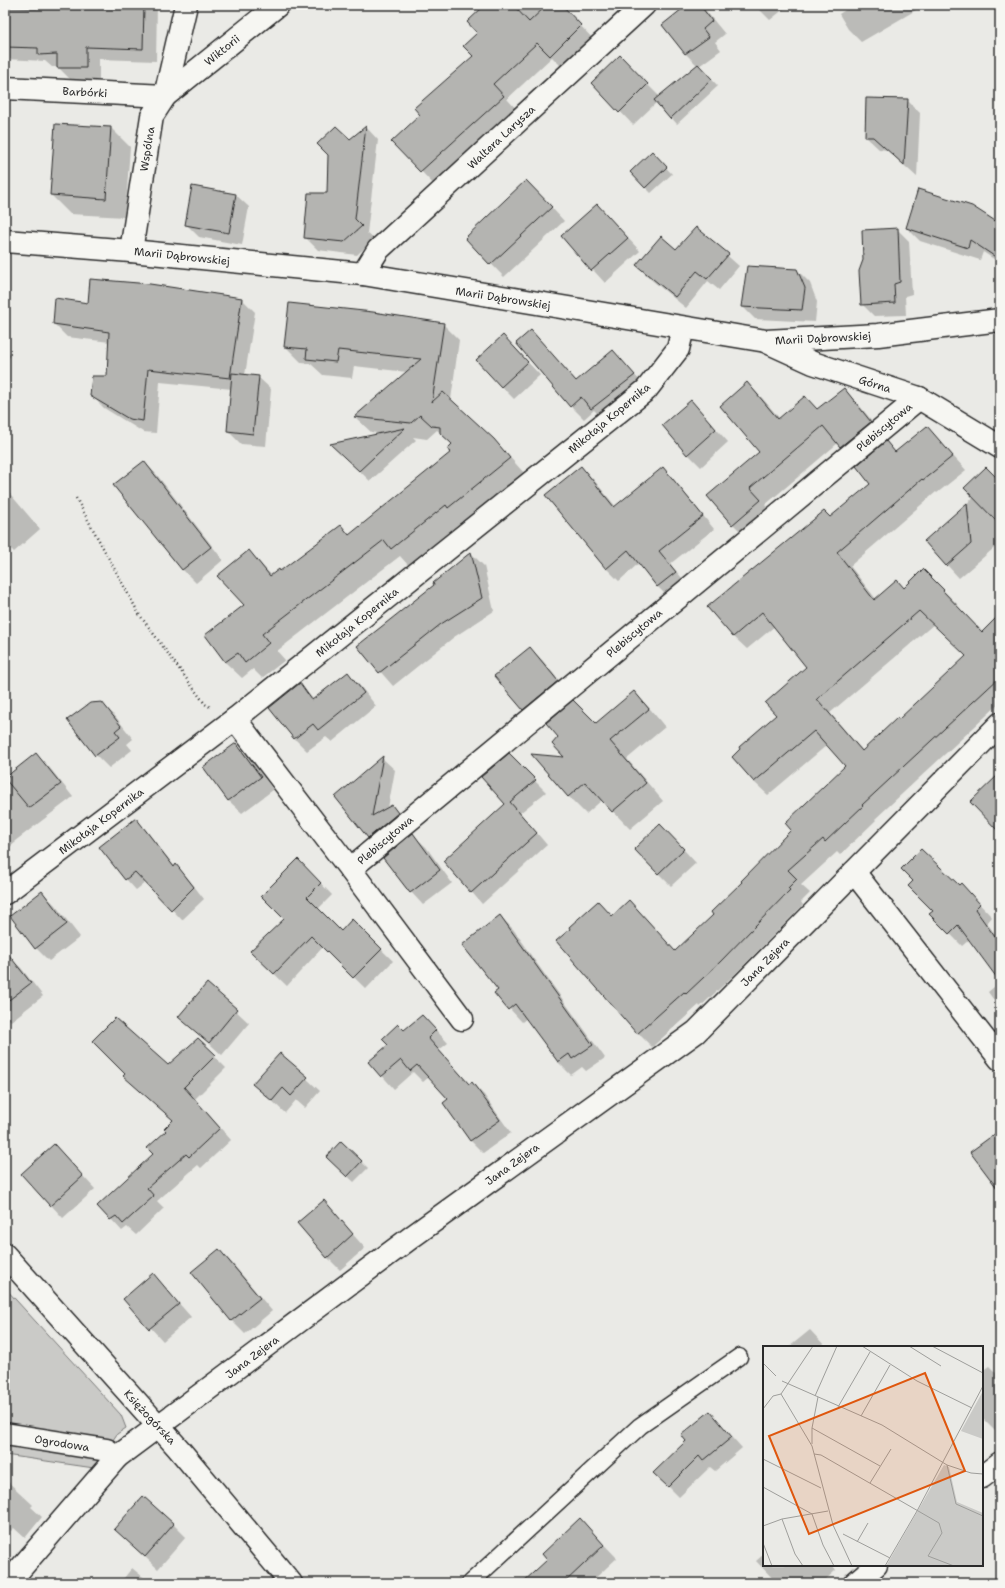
<svg xmlns="http://www.w3.org/2000/svg" width="1005" height="1588" viewBox="0 0 1005 1588" font-family="'Shantell Sans',sans-serif">
<style>
.green{fill:#cacac7;stroke:#7a7a79}
.shadow{fill:#0003;fill-rule:evenodd}
.building{fill:#b4b4b1;stroke:#2b2b2b;fill-rule:evenodd}
.lines{fill:none;stroke-linecap:round;stroke-linejoin:round}
.service-casing{stroke:#2b2b2b;stroke-width:19}
.minor-casing{stroke:#2b2b2b;stroke-width:25}
.path{stroke:#2b2b2b;stroke-width:2.5;stroke-dasharray:1 3;stroke-linecap:butt}
.service{stroke:#f6f6f2;stroke-width:16}
.minor{stroke:#f6f6f2;stroke-width:22}
.labels{text-anchor:middle;stroke-width:3;stroke-linejoin:round;paint-order:stroke}
.street-label{font-size:11px;fill:#2b2b2b;stroke:#f6f6f2}
.inset-road{fill:none;stroke:#9e9e9b;stroke-width:1}
.view{fill:#df570e;fill-opacity:0.15;stroke:#df570e;stroke-width:2}
.inset-edge{fill:none;stroke:#2b2b2b;stroke-width:2}
</style>
<rect width="100%" height="100%" fill="#eaeae6"/>
<filter id="ink" filterUnits="userSpaceOnUse"><feTurbulence type="fractalNoise" baseFrequency=".025" numOctaves="2"/><feDisplacementMap in="SourceGraphic" scale="8" xChannelSelector="R" yChannelSelector="G"/><feConvolveMatrix kernelMatrix="1 2 1 2 8 2 1 2 1" color-interpolation-filters="sRGB"/></filter>
<g filter="url(#ink)">
<path class="green" d="M 5,1288 L 121,1415 L 126,1428 L 117,1434 L 94,1468 L 5,1455 Z"/>
<g class="shadow">
<path d="M 112,5 L 157,5 L 156,61 L 99,59 L 99,80 L 71,80 L 58,67 L 52,67 L 45,61 L 5,59 L 5,8 L 38,9 L 112,7 Z"/>
<path d="M 487,5 L 561,5 L 595,41 L 565,70 L 552,57 L 507,99 L 518,111 L 435,186 L 421,171 L 421,115 L 474,56 L 478,33 Z"/>
<path d="M 688,5 L 701,5 L 725,34 L 715,42 L 721,50 L 699,66 L 718,86 L 677,124 L 657,102 L 633,125 L 593,83 L 620,57 L 660,97 L 698,66 L 686,54 L 663,25 Z"/>
<path d="M 755,5 L 789,5 L 770,20 Z"/>
<path d="M 794,5 L 802,5 L 798,8 Z"/>
<path d="M 853,5 L 913,5 L 916,10 L 861,42 L 848,29 L 839,14 Z"/>
<path d="M 996,10 L 1000,11 L 1000,38 L 996,34 Z"/>
<path d="M 907,100 L 920,113 L 917,177 L 887,150 L 879,149 L 866,137 Z"/>
<path d="M 366,127 L 378,140 L 367,233 L 374,239 L 357,255 L 318,250 L 305,237 L 328,194 L 350,141 Z"/>
<path d="M 111,128 L 130,147 L 125,217 L 70,214 L 51,195 Z"/>
<path d="M 5,134 L 10,139 L 7,178 L 5,178 Z"/>
<path d="M 658,159 L 672,174 L 651,193 L 645,187 Z"/>
<path d="M 539,194 L 564,221 L 504,277 L 466,238 Z"/>
<path d="M 236,195 L 249,207 L 242,245 L 199,237 L 186,224 Z"/>
<path d="M 609,218 L 640,251 L 605,283 L 562,236 Z"/>
<path d="M 1000,225 L 1000,263 L 983,252 L 980,260 L 920,241 L 907,228 Z"/>
<path d="M 696,228 L 739,266 L 719,290 L 708,281 L 686,308 L 648,277 L 637,265 L 676,250 Z"/>
<path d="M 897,229 L 909,241 L 912,294 L 905,296 L 906,315 L 874,316 L 862,304 L 864,260 Z"/>
<path d="M 797,270 L 810,283 L 817,302 L 815,322 L 755,319 L 742,306 Z"/>
<path d="M 150,285 L 242,299 L 255,312 L 245,375 L 258,377 L 271,389 L 266,446 L 241,444 L 228,431 L 232,389 L 160,382 L 156,433 L 143,432 L 104,408 L 91,395 L 108,376 L 110,342 L 67,337 L 54,324 L 88,304 Z"/>
<path d="M 443,324 L 459,340 L 451,400 L 494,440 L 525,474 L 465,524 L 462,521 L 408,565 L 400,556 L 277,651 L 285,660 L 262,678 L 253,669 L 242,678 L 225,662 L 245,606 L 249,551 L 272,576 L 281,573 L 341,526 L 350,535 L 452,453 L 453,444 L 437,430 L 427,439 L 413,437 L 416,440 L 370,481 L 343,455 L 382,434 L 371,432 L 355,417 L 407,372 L 354,366 L 352,378 L 323,375 L 311,364 L 302,363 L 285,346 Z"/>
<path d="M 531,331 L 577,382 L 625,365 L 647,388 L 605,421 L 594,410 L 584,419 L 571,406 L 517,343 Z"/>
<path d="M 5,348 L 11,356 L 5,361 Z"/>
<path d="M 516,350 L 540,375 L 514,399 L 501,386 Z"/>
<path d="M 747,383 L 763,399 L 780,419 L 817,410 L 844,389 L 859,405 L 886,438 L 857,462 L 838,443 L 765,505 L 776,517 L 749,540 L 733,524 L 761,452 Z"/>
<path d="M 691,401 L 728,442 L 701,467 L 688,454 Z"/>
<path d="M 927,428 L 966,470 L 937,493 L 936,492 L 850,566 L 876,599 L 904,589 L 923,570 L 957,604 L 956,605 L 983,633 L 1000,624 L 1000,703 L 875,819 L 876,820 L 840,855 L 837,852 L 801,885 L 810,893 L 801,902 L 803,905 L 734,975 L 700,1007 L 699,1005 L 652,1047 L 638,1033 L 557,941 L 571,929 L 598,902 L 612,916 L 675,952 L 714,915 L 792,830 L 847,766 L 827,745 L 768,795 L 754,782 L 777,715 L 808,668 L 775,626 L 747,649 L 733,636 L 830,518 L 871,484 L 886,443 L 896,453 ZM 934,624 L 967,656 L 899,721 L 863,751 L 830,713 Z"/>
<path d="M 144,462 L 157,475 L 223,560 L 196,583 L 183,570 L 145,522 Z"/>
<path d="M 581,467 L 593,479 L 616,507 L 663,468 L 675,481 L 714,529 L 670,564 L 688,585 L 670,599 L 658,587 L 639,563 L 619,581 L 607,569 L 546,495 Z"/>
<path d="M 1000,482 L 1000,543 L 959,578 L 925,541 L 974,497 Z"/>
<path d="M 5,488 L 40,529 L 14,552 L 5,543 Z"/>
<path d="M 471,553 L 484,566 L 494,611 L 454,637 L 393,686 L 358,646 L 435,585 L 434,584 Z"/>
<path d="M 530,648 L 543,661 L 570,694 L 536,722 L 524,709 Z"/>
<path d="M 348,674 L 361,687 L 376,706 L 332,742 L 326,737 L 307,751 L 294,738 L 300,685 L 314,700 Z"/>
<path d="M 634,692 L 651,710 L 665,727 L 627,759 L 663,801 L 630,829 L 602,800 L 586,814 L 568,796 L 566,758 Z"/>
<path d="M 102,703 L 115,716 L 133,739 L 127,744 L 132,750 L 109,768 L 96,755 Z"/>
<path d="M 236,744 L 249,757 L 273,790 L 242,813 L 229,801 L 205,767 Z"/>
<path d="M 36,754 L 49,767 L 73,797 L 15,841 L 16,842 L 5,851 L 5,773 L 8,776 Z"/>
<path d="M 509,755 L 546,792 L 520,813 L 547,845 L 482,904 L 445,861 L 506,804 Z"/>
<path d="M 382,758 L 395,770 L 388,808 L 392,806 L 404,819 L 381,850 L 369,837 L 337,797 Z"/>
<path d="M 136,820 L 146,830 L 175,867 L 176,866 L 187,877 L 204,899 L 182,920 L 146,882 L 136,890 L 126,879 Z"/>
<path d="M 413,835 L 426,847 L 452,883 L 423,905 L 411,892 Z"/>
<path d="M 673,838 L 696,863 L 671,886 L 658,873 Z"/>
<path d="M 298,860 L 332,895 L 318,909 L 341,932 L 352,921 L 393,961 L 366,989 L 323,947 L 287,986 L 263,963 L 285,919 Z"/>
<path d="M 961,885 L 992,917 L 987,923 L 1000,941 L 1000,980 L 970,939 L 962,946 L 931,914 Z"/>
<path d="M 42,892 L 55,905 L 80,937 L 49,961 L 36,948 Z"/>
<path d="M 500,916 L 513,929 L 526,947 L 525,947 L 605,1058 L 586,1071 L 582,1067 L 571,1075 L 558,1062 L 527,1018 L 522,1022 L 495,993 L 499,990 Z"/>
<path d="M 8,956 L 21,968 L 43,996 L 11,1021 L 5,1016 L 5,958 Z"/>
<path d="M 1000,982 L 1000,1012 L 994,1004 L 996,1003 L 988,992 Z"/>
<path d="M 207,984 L 249,1023 L 222,1055 L 180,1017 Z"/>
<path d="M 434,1028 L 448,1043 L 439,1050 L 470,1085 L 472,1083 L 484,1095 L 511,1133 L 483,1153 L 471,1141 L 444,1103 L 449,1100 L 429,1077 L 423,1082 L 413,1072 L 394,1089 L 370,1062 L 405,1032 Z"/>
<path d="M 198,1040 L 226,1068 L 195,1099 L 231,1140 L 201,1168 L 198,1165 L 157,1201 L 164,1208 L 136,1235 L 127,1227 L 122,1231 L 99,1206 L 154,1154 L 174,1121 L 136,1087 L 168,1066 Z"/>
<path d="M 280,1054 L 320,1091 L 305,1108 L 296,1100 L 285,1113 L 254,1084 Z"/>
<path d="M 341,1142 L 368,1168 L 354,1182 L 327,1157 Z"/>
<path d="M 54,1145 L 95,1189 L 63,1218 L 51,1205 Z"/>
<path d="M 323,1201 L 365,1248 L 340,1270 L 327,1257 Z"/>
<path d="M 219,1250 L 232,1263 L 272,1311 L 245,1334 L 232,1321 L 192,1272 Z"/>
<path d="M 153,1274 L 191,1317 L 163,1341 L 124,1299 Z"/>
<path d="M 810,1330 L 826,1347 L 789,1347 Z"/>
<path d="M 989,1366 L 1000,1377 L 1000,1428 L 995,1431 L 982,1418 L 982,1371 Z"/>
<path d="M 710,1412 L 742,1448 L 715,1471 L 710,1467 L 679,1497 L 655,1473 L 687,1441 Z"/>
<path d="M 5,1479 L 33,1505 L 31,1507 L 42,1517 L 25,1538 L 14,1528 L 11,1531 L 5,1526 Z"/>
<path d="M 173,1524 L 186,1537 L 158,1569 L 115,1529 Z"/>
<path d="M 592,1532 L 617,1558 L 590,1583 L 524,1583 Z"/>
<path d="M 764,1554 L 764,1565 L 832,1565 L 836,1570 L 822,1583 L 777,1583 L 756,1561 Z"/>
<path d="M 132,1568 L 149,1582 L 149,1583 L 120,1583 Z"/>
</g>
<g class="building">
<path d="M 144,5 L 143,49 L 86,47 L 86,68 L 57,68 L 57,54 L 38,55 L 38,48 L 5,47 L 5,7 L 37,8 L 37,7 Z"/>
<path d="M 485,5 L 513,5 L 529,22 L 547,5 L 562,5 L 581,25 L 550,56 L 537,43 L 493,84 L 504,96 L 420,172 L 391,142 L 420,115 L 414,108 L 473,56 L 463,46 L 477,33 L 467,22 Z"/>
<path d="M 687,5 L 700,5 L 712,21 L 703,29 L 709,37 L 685,54 L 662,25 Z"/>
<path d="M 620,55 L 648,84 L 619,113 L 591,83 Z"/>
<path d="M 698,64 L 712,79 L 670,119 L 654,100 Z"/>
<path d="M 866,98 L 908,99 L 904,165 L 873,137 L 865,137 Z"/>
<path d="M 55,124 L 111,127 L 106,199 L 50,195 Z"/>
<path d="M 336,126 L 350,139 L 366,126 L 355,219 L 362,226 L 344,242 L 304,238 L 308,193 L 327,193 L 328,155 L 317,144 Z"/>
<path d="M 652,151 L 667,167 L 645,188 L 630,172 Z"/>
<path d="M 526,180 L 552,207 L 490,265 L 465,238 Z"/>
<path d="M 192,186 L 236,194 L 229,233 L 185,225 Z"/>
<path d="M 918,189 L 972,206 L 1000,224 L 1000,260 L 970,240 L 968,248 L 906,228 Z"/>
<path d="M 597,204 L 628,238 L 591,271 L 561,236 Z"/>
<path d="M 696,227 L 729,254 L 707,279 L 697,271 L 675,297 L 636,265 L 661,236 L 676,249 Z"/>
<path d="M 898,228 L 900,282 L 894,284 L 895,303 L 861,305 L 859,271 L 863,260 L 862,230 Z"/>
<path d="M 747,266 L 797,269 L 805,288 L 802,310 L 741,307 Z"/>
<path d="M 90,279 L 150,284 L 242,298 L 230,378 L 148,369 L 143,421 L 129,419 L 90,396 L 92,376 L 107,376 L 109,332 L 53,324 L 55,298 L 88,303 Z"/>
<path d="M 289,303 L 373,312 L 444,323 L 432,402 L 443,392 L 494,439 L 510,458 L 448,508 L 446,505 L 391,549 L 384,540 L 262,634 L 269,643 L 245,663 L 238,653 L 225,662 L 205,635 L 244,605 L 217,576 L 249,550 L 270,576 L 279,569 L 280,571 L 341,525 L 349,535 L 451,452 L 447,449 L 452,444 L 440,433 L 440,427 L 432,426 L 420,415 L 411,423 L 354,417 L 421,359 L 338,350 L 336,362 L 306,359 L 307,349 L 284,347 Z"/>
<path d="M 531,330 L 576,381 L 613,350 L 635,375 L 591,409 L 581,397 L 570,407 L 516,343 Z"/>
<path d="M 503,335 L 528,362 L 501,387 L 476,360 Z"/>
<path d="M 232,373 L 259,376 L 253,434 L 227,431 Z"/>
<path d="M 747,382 L 778,419 L 805,396 L 817,409 L 844,388 L 871,422 L 840,447 L 823,426 L 750,488 L 761,500 L 732,525 L 707,496 L 759,452 L 720,406 Z"/>
<path d="M 691,400 L 716,429 L 687,455 L 662,425 Z"/>
<path d="M 927,426 L 953,456 L 923,480 L 922,479 L 837,552 L 874,600 L 897,580 L 904,588 L 923,569 L 944,590 L 943,591 L 982,632 L 1000,614 L 1000,677 L 862,805 L 863,806 L 825,842 L 823,839 L 788,870 L 797,879 L 788,888 L 790,890 L 720,962 L 686,994 L 684,992 L 637,1034 L 556,941 L 570,929 L 569,927 L 598,901 L 612,916 L 629,900 L 675,951 L 713,915 L 711,912 L 742,882 L 741,881 L 791,830 L 785,823 L 845,766 L 814,731 L 754,782 L 732,757 L 740,749 L 739,747 L 776,715 L 765,703 L 806,667 L 762,612 L 733,637 L 707,607 L 824,511 L 830,517 L 870,484 L 856,466 L 886,441 L 895,452 ZM 919,611 L 966,656 L 899,719 L 897,718 L 862,751 L 817,699 Z"/>
<path d="M 405,428 L 359,471 L 330,444 Z"/>
<path d="M 144,461 L 211,547 L 182,570 L 113,485 Z"/>
<path d="M 581,466 L 614,507 L 663,467 L 703,516 L 659,551 L 676,572 L 657,587 L 628,550 L 606,569 L 545,495 Z"/>
<path d="M 986,467 L 1000,481 L 1000,525 L 964,488 Z"/>
<path d="M 967,503 L 971,544 L 946,566 L 924,541 Z"/>
<path d="M 471,552 L 482,598 L 441,624 L 379,673 L 357,646 L 434,585 L 433,583 Z"/>
<path d="M 530,647 L 558,681 L 523,710 L 494,676 Z"/>
<path d="M 348,672 L 364,693 L 318,730 L 313,724 L 294,739 L 269,708 L 300,683 L 312,700 Z"/>
<path d="M 634,691 L 649,709 L 610,741 L 646,783 L 612,812 L 585,782 L 568,797 L 531,754 L 564,757 L 552,744 L 558,737 L 546,723 L 573,700 L 596,723 Z"/>
<path d="M 102,702 L 121,726 L 115,731 L 120,737 L 95,756 L 67,720 L 90,703 Z"/>
<path d="M 236,743 L 261,777 L 228,801 L 203,767 Z"/>
<path d="M 36,753 L 61,784 L 29,808 L 5,779 L 12,772 Z"/>
<path d="M 509,753 L 536,780 L 510,802 L 537,833 L 471,893 L 443,861 L 505,804 L 481,777 Z"/>
<path d="M 383,756 L 372,816 L 392,805 L 398,813 L 368,838 L 335,797 Z"/>
<path d="M 1000,773 L 1000,833 L 970,802 Z"/>
<path d="M 136,818 L 174,867 L 176,864 L 194,887 L 171,910 L 135,872 L 125,880 L 99,847 Z"/>
<path d="M 660,824 L 684,849 L 658,874 L 634,849 Z"/>
<path d="M 413,833 L 440,870 L 410,893 L 383,858 Z"/>
<path d="M 921,849 L 959,885 L 961,883 L 980,904 L 975,909 L 1000,944 L 1000,982 L 958,925 L 949,934 L 929,914 L 933,911 L 908,886 L 913,881 L 901,869 Z"/>
<path d="M 298,859 L 321,883 L 307,897 L 341,931 L 352,919 L 382,949 L 353,978 L 311,936 L 274,974 L 250,951 L 284,919 L 261,896 Z"/>
<path d="M 42,891 L 67,924 L 35,949 L 10,916 Z"/>
<path d="M 500,915 L 593,1045 L 572,1059 L 569,1054 L 558,1062 L 515,1004 L 508,1010 L 494,993 L 498,990 L 462,945 Z"/>
<path d="M 5,950 L 31,983 L 5,1003 Z"/>
<path d="M 207,983 L 237,1009 L 209,1043 L 178,1017 Z"/>
<path d="M 422,1015 L 436,1030 L 428,1038 L 469,1084 L 472,1082 L 500,1120 L 470,1141 L 443,1103 L 448,1099 L 417,1065 L 410,1071 L 401,1060 L 381,1077 L 368,1062 L 388,1045 L 382,1039 L 398,1024 L 404,1030 Z"/>
<path d="M 115,1018 L 168,1065 L 198,1038 L 216,1055 L 184,1087 L 220,1128 L 189,1157 L 186,1154 L 147,1188 L 154,1196 L 123,1224 L 116,1216 L 110,1220 L 97,1206 L 153,1154 L 147,1148 L 166,1131 L 164,1129 L 173,1120 L 123,1076 L 125,1074 L 92,1041 Z"/>
<path d="M 280,1053 L 308,1077 L 291,1096 L 283,1088 L 272,1101 L 252,1084 Z"/>
<path d="M 1000,1130 L 1000,1192 L 970,1152 Z"/>
<path d="M 341,1141 L 362,1161 L 347,1177 L 326,1157 Z"/>
<path d="M 54,1144 L 83,1176 L 50,1206 L 21,1174 Z"/>
<path d="M 324,1200 L 353,1234 L 327,1258 L 297,1223 Z"/>
<path d="M 219,1249 L 260,1298 L 231,1321 L 191,1272 Z"/>
<path d="M 153,1273 L 179,1304 L 149,1329 L 123,1299 Z"/>
<path d="M 710,1411 L 732,1437 L 703,1461 L 699,1456 L 668,1487 L 653,1473 L 686,1441 L 681,1435 Z"/>
<path d="M 143,1496 L 174,1524 L 145,1557 L 114,1529 Z"/>
<path d="M 580,1518 L 604,1545 L 564,1583 L 522,1583 L 547,1560 L 542,1554 Z"/>
</g>
<g class="lines">
<g class="service-casing">
<path id="service" d="M 470,1583 L 640,1426 L 739,1357"/>
</g>
<g class="minor-casing">
<g id="minor">
<path d="M 5,88 L 165,96 L 278,5"/>
<path d="M 5,241 L 131,251 L 363,274 L 766,341 L 878,335 L 1000,320"/>
<path d="M 131,251 L 152,116 L 165,96 L 186,5"/>
<path d="M 363,274 L 378,250 L 644,5"/>
<path d="M 767,342 L 813,363 L 919,398 L 1000,447"/>
<path d="M 235,719 L 350,869 L 462,1019"/>
<path d="M 350,869 L 919,398"/>
<path d="M 854,872 L 1000,1059"/>
<path d="M 5,893 L 235,719 L 646,390 L 678,349 L 683,328"/>
<path d="M 5,1255 L 178,1448 L 291,1583"/>
<path d="M 5,1434 L 107,1450 L 117,1457"/>
<path d="M 982,1477 L 1000,1463"/>
<path d="M 8,1583 L 117,1457 L 413,1236 L 696,1032 L 1000,724"/>
<path d="M 855,1583 L 876,1565"/>
</g>
</g>
<path class="path" d="M 76,498 L 139,614 L 205,704 L 210,707"/>
<use href="#service" class="service"/>
<use href="#minor" class="minor"/>
</g>
</g>
<g class="labels">
<g class="street-label">
<text transform="translate(222 50) rotate(-39)" y="4">Wiktorii</text>
<text transform="translate(85 92) rotate(3)" y="4">Barbórki</text>
<text transform="translate(501 137) rotate(-43)" y="4">Waltera Larysza</text>
<text transform="translate(147 149) rotate(-81)" y="4">Wspólna</text>
<text transform="translate(182 256) rotate(6)" y="4">Marii Dąbrowskiej</text>
<text transform="translate(503 298) rotate(9)" y="4">Marii Dąbrowskiej</text>
<text transform="translate(823 338) rotate(-3)" y="4">Marii Dąbrowskiej</text>
<text transform="translate(875 384) rotate(18)" y="4">Górna</text>
<text transform="translate(609 418) rotate(-40)" y="4">Mikołaja Kopernika</text>
<text transform="translate(884 427) rotate(-40)" y="4">Plebiscytowa</text>
<text transform="translate(357 622) rotate(-39)" y="4">Mikołaja Kopernika</text>
<text transform="translate(634 633) rotate(-40)" y="4">Plebiscytowa</text>
<text transform="translate(101 821) rotate(-37)" y="4">Mikołaja Kopernika</text>
<text transform="translate(385 840) rotate(-40)" y="4">Plebiscytowa</text>
<text transform="translate(765 962) rotate(-45)" y="4">Jana Zejera</text>
<text transform="translate(512 1164) rotate(-36)" y="4">Jana Zejera</text>
<text transform="translate(252 1357) rotate(-37)" y="4">Jana Zejera</text>
<text transform="translate(150 1417) rotate(47)" y="4">Księżogórska</text>
<text transform="translate(62 1443) rotate(9)" y="4">Ogrodowa</text>
</g>
</g>
<g transform="translate(763 1346)">
<rect width="220" height="220" fill="#eaeae6"/>
<path d="M 220,45 L 220,93 L 198,85 ZM 181,119 L 186,121 L 194,156 L 220,167 L 220,220 L 123,220 Z" fill="#cacac7"/>
<path class="inset-road" d="M 50,0 L 18,48 L 49,100 L 70,179 L 89,220M 99,0 L 154,35 L 209,62M 146,0 L 178,20M 169,0 L 220,27M 0,17 L 13,30M 19,35 L 119,79 L 184,119 L 208,127 L 220,128M 52,50 L 74,0M 75,61 L 107,6M 0,63 L 10,50 L 18,48M 98,70 L 127,19M 49,82 L 117,120M 49,98 L 49,82 L 55,51M 51,108 L 58,109 L 176,177 L 179,187 L 165,210 L 191,220M 0,113 L 58,142M 184,119 L 193,158 L 220,170M 107,137 L 128,103M 0,141 L 49,168 L 60,199 L 71,220M 19,173 L 32,208 L 40,220M 0,180 L 19,173 L 65,165M 80,188 L 127,212M 94,196 L 105,177M 0,197 L 9,220M 122,220 L 154,165 L 220,40"/>
<path class="view" d="M 162,27 L 202,125 L 46,188 L 6,90 Z"/>
<rect width="220" height="220" class="inset-edge"/>
</g>
<rect width="1005" height="1588" fill="none" stroke="#f6f6f2" stroke-width="20"/>
<rect x="10" y="10" width="985" height="1568" fill="none" stroke="#2b2b2b" stroke-width="1.5" filter="url(#ink)"/>
</svg>
